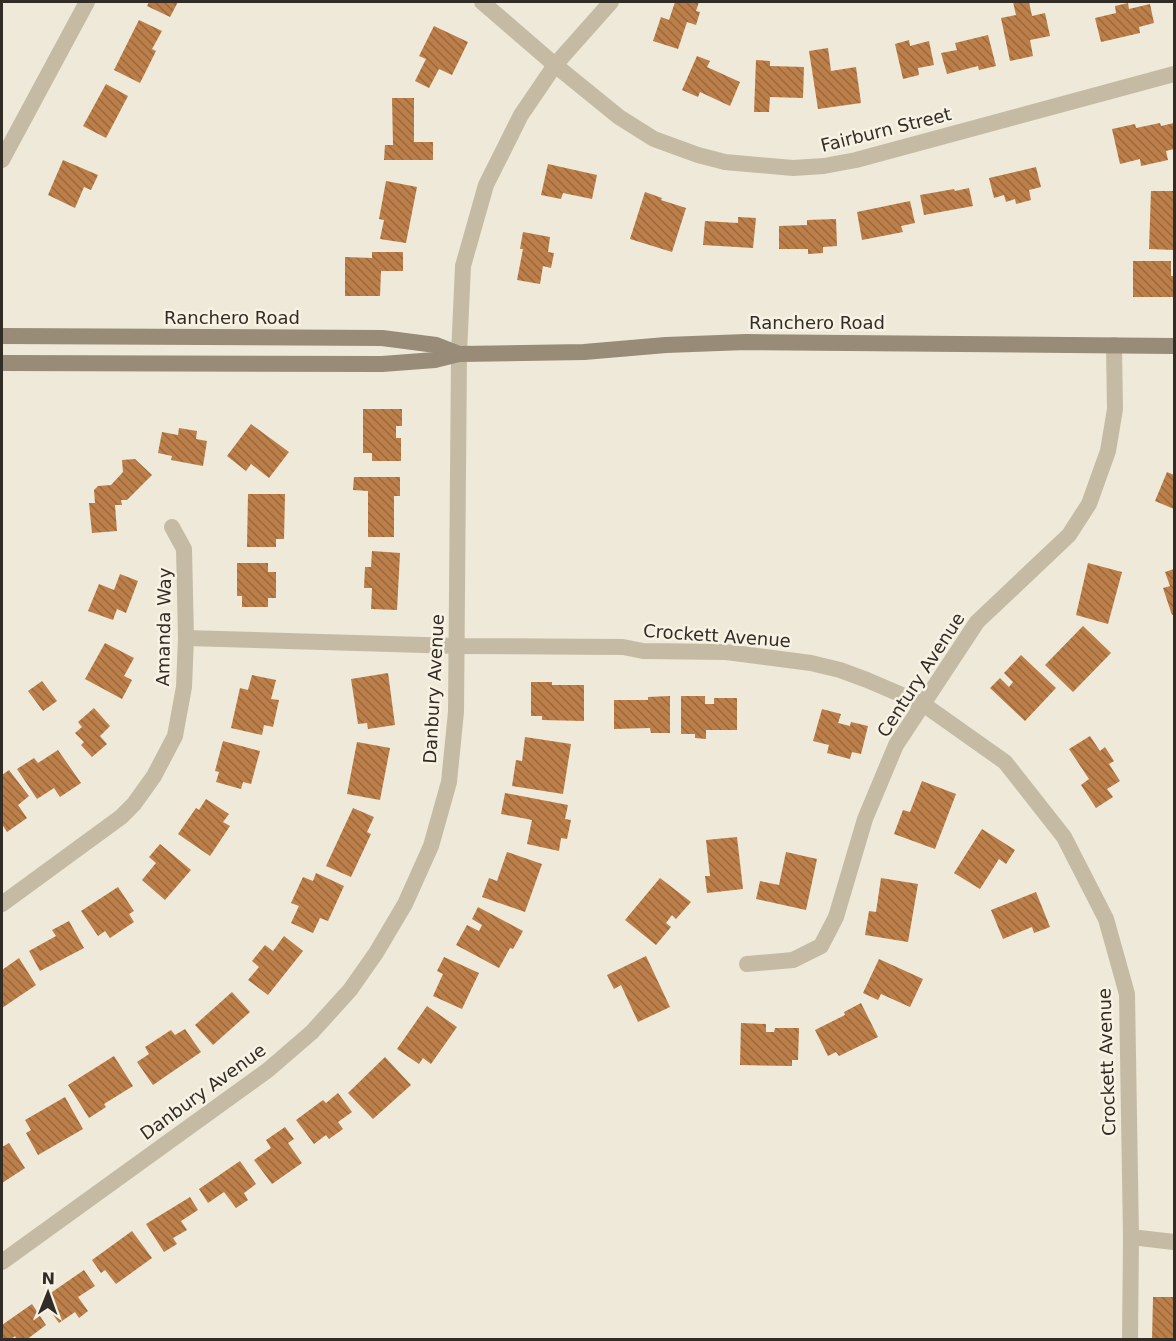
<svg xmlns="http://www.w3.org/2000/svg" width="1176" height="1341" viewBox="0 0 1176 1341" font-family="'DejaVu Sans',sans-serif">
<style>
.building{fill:url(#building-back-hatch)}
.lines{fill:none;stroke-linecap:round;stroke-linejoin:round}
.minor{stroke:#c5bba5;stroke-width:16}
.tertiary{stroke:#c5bba5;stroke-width:16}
.secondary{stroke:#988b77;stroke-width:16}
.labels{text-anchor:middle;stroke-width:5;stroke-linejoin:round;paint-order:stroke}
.street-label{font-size:18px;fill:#322c26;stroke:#f7f2e4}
</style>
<defs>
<pattern id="building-back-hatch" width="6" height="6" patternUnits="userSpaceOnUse" patternTransform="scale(1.5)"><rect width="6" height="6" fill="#bc7f49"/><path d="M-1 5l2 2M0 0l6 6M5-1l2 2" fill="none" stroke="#99683d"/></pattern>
</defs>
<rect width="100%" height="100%" fill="#eee9d8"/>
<g class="building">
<path d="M 149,2 L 178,2 L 170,17 L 147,6 Z"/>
<path d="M 675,2 L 699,2 L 696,11 L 700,12 L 696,25 L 687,22 L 678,49 L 653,41 L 661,17 L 669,20 Z"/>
<path d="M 1013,2 L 1029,2 L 1032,16 L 1045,13 L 1050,36 L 1030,40 L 1033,56 L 1010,61 L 1001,18 L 1016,15 Z"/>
<path d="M 1128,3 L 1129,9 L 1150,4 L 1154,23 L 1139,27 L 1140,33 L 1101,42 L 1095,18 L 1116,13 L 1115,6 Z"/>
<path d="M 139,20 L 162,31 L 152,49 L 156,51 L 140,83 L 114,70 Z"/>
<path d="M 434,26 L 468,42 L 452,75 L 439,69 L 429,88 L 415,81 L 426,59 L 419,56 Z"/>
<path d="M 988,35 L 996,66 L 979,70 L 978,66 L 947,74 L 941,53 L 957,50 L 955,43 Z"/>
<path d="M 909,40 L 910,46 L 929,41 L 934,65 L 918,68 L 919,75 L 903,79 L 895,44 Z"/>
<path d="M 828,48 L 831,71 L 856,67 L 861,103 L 818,109 L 809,51 Z"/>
<path d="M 697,56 L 710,61 L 707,67 L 740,82 L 730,106 L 700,92 L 698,97 L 682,90 Z"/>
<path d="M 756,60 L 770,61 L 770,66 L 804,67 L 803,98 L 770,97 L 769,112 L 754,112 Z"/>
<path d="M 106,84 L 128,96 L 106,138 L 83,126 Z"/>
<path d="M 392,98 L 414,98 L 414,142 L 433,142 L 433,160 L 384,160 L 385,145 L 393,145 Z"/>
<path d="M 1160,123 L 1161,126 L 1174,123 L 1174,149 L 1166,151 L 1168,160 L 1141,166 L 1140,159 L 1120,164 L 1112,129 L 1135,124 L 1136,128 Z"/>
<path d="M 63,160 L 98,175 L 91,190 L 84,187 L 75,208 L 48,195 Z"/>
<path d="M 548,164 L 597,175 L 592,199 L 563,193 L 561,199 L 541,195 Z"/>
<path d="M 1036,167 L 1041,187 L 1029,190 L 1031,200 L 1016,204 L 1015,199 L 1006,202 L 1004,195 L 994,198 L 989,178 Z"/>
<path d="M 386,181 L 417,187 L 406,243 L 380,239 L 384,220 L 379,219 Z"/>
<path d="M 969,188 L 973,206 L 924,215 L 920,195 L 954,189 L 955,191 Z"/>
<path d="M 1151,191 L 1174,191 L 1174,250 L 1149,249 Z"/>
<path d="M 645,192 L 662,198 L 661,200 L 686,208 L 672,252 L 630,239 Z"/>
<path d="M 910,201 L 915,223 L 901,226 L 903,232 L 862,240 L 857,212 Z"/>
<path d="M 738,217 L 756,218 L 753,248 L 703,245 L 705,221 L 738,223 Z"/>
<path d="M 836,219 L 837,246 L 823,247 L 823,253 L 808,254 L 808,249 L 779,249 L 779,226 L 807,225 L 807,220 Z"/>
<path d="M 523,232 L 550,237 L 548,252 L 554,253 L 551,268 L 543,266 L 540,284 L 517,280 L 523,249 L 520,249 Z"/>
<path d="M 372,252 L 403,252 L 403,271 L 381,271 L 380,296 L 345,296 L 345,257 L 372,258 Z"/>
<path d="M 1133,261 L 1171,261 L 1171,276 L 1174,276 L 1174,297 L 1133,297 Z"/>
<path d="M 363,409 L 402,409 L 402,426 L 396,426 L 396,438 L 401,438 L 401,461 L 372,461 L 372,453 L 363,453 Z"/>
<path d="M 251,424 L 289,452 L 269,478 L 251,464 L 246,471 L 227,456 Z"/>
<path d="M 179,428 L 197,431 L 196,439 L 207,441 L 203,466 L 171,460 L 172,456 L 158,453 L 162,432 L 178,435 Z"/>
<path d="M 135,459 L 152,475 L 127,500 L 121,500 L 122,505 L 115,505 L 117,531 L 92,533 L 89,503 L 95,503 L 94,490 L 98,486 L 111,485 L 123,472 L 122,460 Z"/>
<path d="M 1167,472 L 1174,475 L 1174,509 L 1155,501 Z"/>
<path d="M 354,477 L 400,477 L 400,496 L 394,496 L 394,537 L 368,537 L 368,491 L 353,490 Z"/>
<path d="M 248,494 L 285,494 L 284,539 L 276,539 L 276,547 L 247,547 Z"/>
<path d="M 372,551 L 400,553 L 397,610 L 371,609 L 372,588 L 364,588 L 365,567 L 371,567 Z"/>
<path d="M 237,563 L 268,563 L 268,572 L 276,572 L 276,598 L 268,598 L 268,607 L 242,607 L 242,596 L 237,596 Z"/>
<path d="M 1088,563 L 1122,572 L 1108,624 L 1076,615 Z"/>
<path d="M 1174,569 L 1174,614 L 1172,615 L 1163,588 L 1170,586 L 1165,572 Z"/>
<path d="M 120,574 L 138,581 L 126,613 L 117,609 L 113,620 L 88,611 L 99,584 L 114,590 Z"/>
<path d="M 1083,626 L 1111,653 L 1073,692 L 1045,665 Z"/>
<path d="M 105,643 L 134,658 L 124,676 L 132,680 L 122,699 L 85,679 Z"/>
<path d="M 1021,655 L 1056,688 L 1025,721 L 990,688 L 1000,678 L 1009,687 L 1013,682 L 1004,673 Z"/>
<path d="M 388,673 L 395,725 L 368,729 L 367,723 L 358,724 L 351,679 Z"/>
<path d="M 252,675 L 276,680 L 271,699 L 279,700 L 273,727 L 264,725 L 262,735 L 231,728 L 240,688 L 248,690 Z"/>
<path d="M 42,681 L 57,701 L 43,711 L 28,691 Z"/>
<path d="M 531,682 L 552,682 L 552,685 L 584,685 L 584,721 L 542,720 L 542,716 L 531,716 Z"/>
<path d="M 670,696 L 670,733 L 651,733 L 650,728 L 614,729 L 614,700 L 648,700 L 648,697 Z"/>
<path d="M 681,696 L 705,696 L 705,704 L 714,704 L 714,698 L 737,698 L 737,730 L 706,730 L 706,739 L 695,738 L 695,734 L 681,734 Z"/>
<path d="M 94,708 L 110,726 L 100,736 L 107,744 L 92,757 L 81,745 L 84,742 L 75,733 L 82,727 L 78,722 Z"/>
<path d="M 822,709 L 841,714 L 838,723 L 850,726 L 851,722 L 868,726 L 861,754 L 852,752 L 850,759 L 827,753 L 829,745 L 813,741 Z"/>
<path d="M 1090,736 L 1100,751 L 1105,747 L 1114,761 L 1109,764 L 1120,781 L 1107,789 L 1113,797 L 1096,808 L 1081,785 L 1089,779 L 1069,749 Z"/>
<path d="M 525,737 L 571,744 L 563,794 L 512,786 L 516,760 L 522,761 Z"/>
<path d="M 223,741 L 260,751 L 251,784 L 243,782 L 241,789 L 216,782 L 219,772 L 215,771 Z"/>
<path d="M 357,742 L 390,748 L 380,800 L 347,794 Z"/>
<path d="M 58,750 L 81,783 L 60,797 L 54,788 L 37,799 L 17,769 L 34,758 L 38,763 Z"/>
<path d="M 9,770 L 29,796 L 18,805 L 27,818 L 7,832 L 2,824 L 2,775 Z"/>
<path d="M 922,781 L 956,794 L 935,849 L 894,834 L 903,810 L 910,812 Z"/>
<path d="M 505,793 L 568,805 L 565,819 L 571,820 L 567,839 L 561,838 L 559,851 L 527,844 L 532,820 L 501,814 Z"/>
<path d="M 206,799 L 229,814 L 223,822 L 230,826 L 210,856 L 178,834 L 196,808 L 199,810 Z"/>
<path d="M 353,808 L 374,817 L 367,832 L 371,834 L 351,877 L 326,866 Z"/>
<path d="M 982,829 L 1015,850 L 1006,864 L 999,859 L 980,889 L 954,873 Z"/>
<path d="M 737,837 L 743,889 L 707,893 L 705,876 L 710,876 L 706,840 Z"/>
<path d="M 160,844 L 191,870 L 165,900 L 142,880 L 156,863 L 149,857 Z"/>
<path d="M 507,852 L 542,864 L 525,912 L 482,897 L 489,878 L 497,881 Z"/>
<path d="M 786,852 L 817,859 L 806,910 L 756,899 L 760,881 L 779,885 Z"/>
<path d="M 316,873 L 344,886 L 328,921 L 320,918 L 313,933 L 291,923 L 299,906 L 291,903 L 303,877 L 313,881 Z"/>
<path d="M 660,878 L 691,902 L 676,919 L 672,915 L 666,923 L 671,927 L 656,945 L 625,920 Z"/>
<path d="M 881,878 L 918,884 L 908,942 L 865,935 L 869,911 L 876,912 Z"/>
<path d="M 118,887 L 134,911 L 129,914 L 134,922 L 110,938 L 105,931 L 98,936 L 81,911 Z"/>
<path d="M 1036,892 L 1050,927 L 1034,933 L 1032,927 L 1003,939 L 991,910 Z"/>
<path d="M 478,907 L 523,931 L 513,949 L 510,948 L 499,968 L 456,945 L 467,925 L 479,931 L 482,925 L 472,919 Z"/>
<path d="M 69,921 L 84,948 L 40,971 L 29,951 L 56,936 L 52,930 Z"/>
<path d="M 284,936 L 303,951 L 268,995 L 248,980 L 259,967 L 252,961 L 265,945 L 273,951 Z"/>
<path d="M 646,956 L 670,1007 L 638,1022 L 621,985 L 614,989 L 607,975 Z"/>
<path d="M 444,957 L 479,973 L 462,1009 L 433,996 L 443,974 L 437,971 Z"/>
<path d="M 19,958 L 36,985 L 2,1008 L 2,970 Z"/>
<path d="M 879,959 L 923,979 L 910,1007 L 881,994 L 878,1000 L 863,993 Z"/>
<path d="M 232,992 L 250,1012 L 213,1045 L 195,1025 Z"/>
<path d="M 861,1003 L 878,1037 L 839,1056 L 836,1052 L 828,1056 L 815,1030 L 845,1015 L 844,1012 Z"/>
<path d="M 427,1006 L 457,1027 L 431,1064 L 423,1058 L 419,1064 L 397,1049 Z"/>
<path d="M 741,1023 L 766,1024 L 766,1032 L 774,1032 L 775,1028 L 799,1028 L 798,1060 L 792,1060 L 792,1066 L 740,1065 Z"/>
<path d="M 185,1029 L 201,1052 L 153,1085 L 137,1062 L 149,1054 L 145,1047 L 171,1030 L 175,1035 Z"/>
<path d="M 114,1056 L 133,1086 L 104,1104 L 106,1107 L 89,1118 L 68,1085 Z"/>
<path d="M 385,1057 L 411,1085 L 373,1119 L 348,1093 Z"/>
<path d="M 338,1093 L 352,1112 L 338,1122 L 343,1129 L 329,1139 L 326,1135 L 314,1144 L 296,1120 L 323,1100 L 326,1103 Z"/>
<path d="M 65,1097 L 83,1129 L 38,1155 L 26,1133 L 31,1130 L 25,1120 Z"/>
<path d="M 285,1127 L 294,1139 L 288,1143 L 302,1163 L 272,1184 L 254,1160 L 271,1148 L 266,1140 Z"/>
<path d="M 9,1143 L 25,1168 L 2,1183 L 2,1147 Z"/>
<path d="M 240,1161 L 256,1184 L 244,1193 L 248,1200 L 236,1208 L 224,1192 L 208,1203 L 199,1189 Z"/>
<path d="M 190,1197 L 198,1210 L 181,1221 L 187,1230 L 173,1238 L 177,1244 L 164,1252 L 146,1224 Z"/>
<path d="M 132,1231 L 152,1258 L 116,1284 L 105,1270 L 101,1273 L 92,1260 Z"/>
<path d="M 84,1270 L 95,1286 L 78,1297 L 88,1311 L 79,1318 L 75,1312 L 59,1323 L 42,1299 Z"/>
<path d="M 1153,1297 L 1174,1297 L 1174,1340 L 1152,1340 Z"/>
<path d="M 32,1304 L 46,1325 L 26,1340 L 17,1340 L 15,1336 L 10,1340 L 2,1340 L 2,1325 Z"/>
</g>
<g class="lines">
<g class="minor">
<path d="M 555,65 L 619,117 L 654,139 L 698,155 L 725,162 L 793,168 L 824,166 L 856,160 L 1174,74"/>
<path d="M 2,160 L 87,2"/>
<path d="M 186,638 L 458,646 L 623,647 L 643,651 L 726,652 L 811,663 L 840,670 L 867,680 L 923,704 L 1005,762 L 1064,837 L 1106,919 L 1127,994 L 1131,1237 L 1130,1340"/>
<path d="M 2,904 L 121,817 L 134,804 L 154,776 L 175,736 L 184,687 L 186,638 L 184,549 L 172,527"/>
<path d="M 747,964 L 793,960 L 821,946 L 836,917 L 865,819 L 896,745 L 977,622 L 1069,535 L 1089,504 L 1108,451 L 1115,409 L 1114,345"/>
<path d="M 1131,1237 L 1174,1242"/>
<path d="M 2,1262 L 268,1070 L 312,1032 L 350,990 L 376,953 L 405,904 L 431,846 L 449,782 L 456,712 L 459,354"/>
</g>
<g class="tertiary">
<path d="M 482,2 L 555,65"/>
<path d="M 459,354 L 463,266 L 486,185 L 521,115 L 555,65 L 611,2"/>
</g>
<g class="secondary">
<path d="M 2,336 L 382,338 L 436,345 L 459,354"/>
<path d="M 2,363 L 382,364 L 435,360 L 459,354 L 584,352 L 666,345 L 746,342 L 1174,346"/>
</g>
</g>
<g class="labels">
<g class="street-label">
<text transform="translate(886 130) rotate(-14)" y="6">Fairburn Street</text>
<text x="232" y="324">Ranchero Road</text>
<text x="817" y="329">Ranchero Road</text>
<text transform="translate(164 627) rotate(-89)" y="6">Amanda Way</text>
<text transform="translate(717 636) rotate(4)" y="6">Crockett Avenue</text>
<text transform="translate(921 675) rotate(-57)" y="6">Century Avenue</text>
<text transform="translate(434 689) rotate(-87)" y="6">Danbury Avenue</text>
<text transform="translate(1107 1062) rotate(-92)" y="6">Crockett Avenue</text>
<text transform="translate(203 1092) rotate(-36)" y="6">Danbury Avenue</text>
</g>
</g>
<rect width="1176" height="1341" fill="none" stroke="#322c26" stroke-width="6"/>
<g transform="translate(48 1293) rotate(1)" stroke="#f7f2e4" stroke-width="4.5" paint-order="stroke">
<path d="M0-4.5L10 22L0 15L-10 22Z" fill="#322c26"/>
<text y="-9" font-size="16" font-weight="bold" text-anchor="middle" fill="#322c26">N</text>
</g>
</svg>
